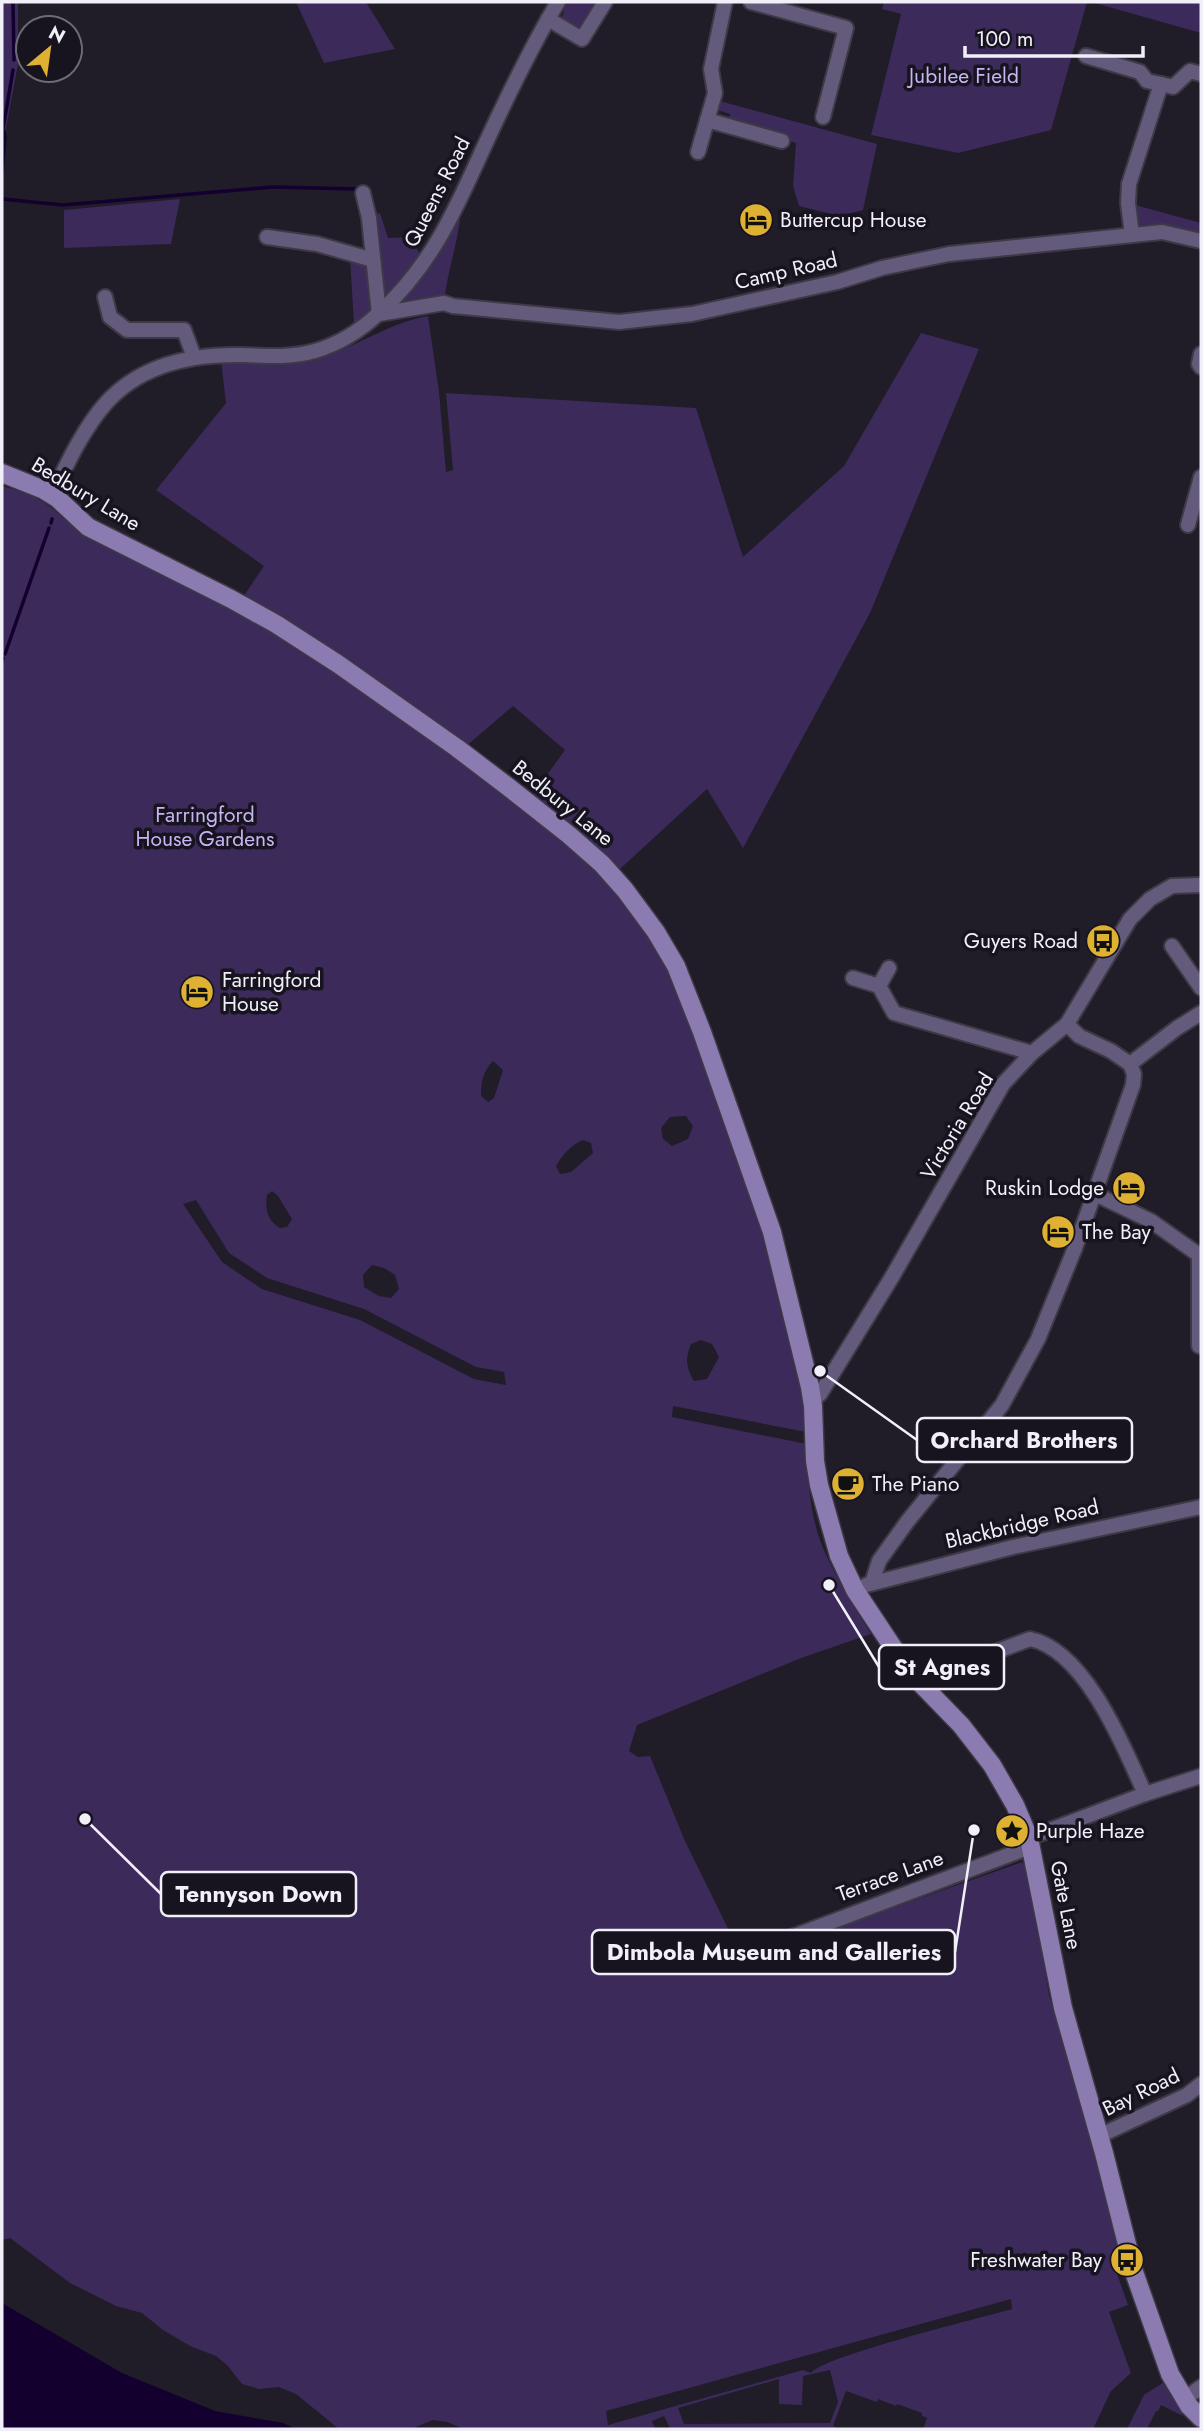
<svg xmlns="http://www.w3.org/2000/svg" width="1203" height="2431" viewBox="0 0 1203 2431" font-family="Jost,sans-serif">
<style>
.green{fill:#3b2a5a;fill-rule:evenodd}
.water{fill:#13002e}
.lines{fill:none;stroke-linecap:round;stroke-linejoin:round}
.stream{stroke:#13002e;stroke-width:3.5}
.street-casing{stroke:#3d3a45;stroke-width:18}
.secondary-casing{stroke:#3d3a45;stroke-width:21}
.street{stroke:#645a7c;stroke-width:14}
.secondary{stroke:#8c7bb1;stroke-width:18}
.labels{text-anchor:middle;stroke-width:7;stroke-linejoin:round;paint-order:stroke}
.park-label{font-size:21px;fill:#c7b4f3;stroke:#17131f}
.street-label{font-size:21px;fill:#f1eff8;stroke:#17131f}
.poi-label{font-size:21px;fill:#f1eff8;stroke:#17131f;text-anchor:start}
.leader{fill:none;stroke:#f1eff8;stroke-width:2.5}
.callout-dot{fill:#f1eff8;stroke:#17131f;stroke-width:2.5}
.callout{fill:#17131f;stroke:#f1eff8;stroke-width:2.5}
.callout-label{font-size:23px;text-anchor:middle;font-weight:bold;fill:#f1eff8}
</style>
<rect width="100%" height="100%" fill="#201c28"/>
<g class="green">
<path d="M 2,2 L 18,2 L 18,64 L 6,128 L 2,137 Z"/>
<path d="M 296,2 L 366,2 L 395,49 L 324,63 Z"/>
<path d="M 566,2 L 601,2 L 592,18 L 580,27 L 569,26 L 562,18 Z"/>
<path d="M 884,2 L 1087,2 L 1051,130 L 958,153 L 871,135 L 901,14 L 882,9 Z"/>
<path d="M 1091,2 L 1201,2 L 1201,33 Z"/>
<path d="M 716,100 L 877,144 L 863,210 L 840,216 L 799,206 L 793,186 L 796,143 L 728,123 L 730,114 L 714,109 Z"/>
<path d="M 180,199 L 171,244 L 64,248 L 64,210 Z"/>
<path d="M 461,200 C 462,233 447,269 444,303 L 402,304 L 391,301 L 354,325 L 350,257 L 368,261 L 381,288 L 376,214 L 380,213 L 388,238 L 411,237 L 419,253 L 419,259 L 388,293 L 398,300 Z"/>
<path d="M 1128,203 L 1201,223 L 1201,241 L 1132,235 Z"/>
<path d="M 428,316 L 439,392 L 446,472 L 453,470 L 446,393 L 696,408 L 743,557 L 844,466 L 921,333 L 979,349 L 870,613 L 743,848 L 707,789 L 620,869 L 576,831 L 531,797 L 565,750 L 513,706 L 464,748 L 241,600 L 264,566 L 156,490 L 226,403 L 221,361 C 251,361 303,363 331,354 C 364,342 393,322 428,316 Z"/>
<path d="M 2,486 C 27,492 45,500 64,519 L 273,628 L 511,794 L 623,892 L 672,969 L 769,1238 L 809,1402 L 806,1432 L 673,1406 L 672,1417 L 807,1444 C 808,1475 809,1508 819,1537 C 829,1567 854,1607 871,1634 L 804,1657 L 637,1725 L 629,1751 L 638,1757 L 650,1756 L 685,1841 L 744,1961 L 1022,1862 L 1029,1871 L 1049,1995 L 1090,2127 L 1129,2268 L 1115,2268 L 1128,2305 L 1109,2312 L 1131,2373 L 1111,2391 L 1093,2429 L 923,2429 L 927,2418 L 922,2416 L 922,2413 L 897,2404 L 896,2406 L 878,2399 L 877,2402 L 846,2391 L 833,2426 L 839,2429 L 668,2429 L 670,2428 L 664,2416 L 652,2421 L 655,2429 L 464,2429 L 447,2422 L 433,2420 L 411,2429 L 339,2429 L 296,2394 L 279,2387 L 259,2389 L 242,2384 L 227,2365 L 216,2356 L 190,2346 L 163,2330 L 142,2313 L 116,2306 L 70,2283 L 10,2238 L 2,2240 L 2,674 L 4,668 L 2,667 ZM 493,1061 L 503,1070 L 494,1098 L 488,1102 L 481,1096 C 481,1082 483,1071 493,1061 ZM 686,1116 L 693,1126 L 688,1139 L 672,1146 L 663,1139 L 661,1128 L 670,1117 ZM 583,1140 L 591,1143 L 593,1153 L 571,1172 L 560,1174 L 556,1166 C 564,1153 570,1146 583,1140 ZM 272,1191 L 278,1196 L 292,1219 L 287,1227 L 280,1228 C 267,1220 265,1209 267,1195 ZM 196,1200 L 229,1253 L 267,1278 L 364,1309 L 476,1367 L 504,1372 L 506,1385 L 474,1379 L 360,1320 L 262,1289 L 222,1262 L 183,1204 ZM 372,1265 L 384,1268 L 395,1275 L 399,1289 L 391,1298 L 379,1296 L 364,1287 L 363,1275 ZM 701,1340 L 712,1344 L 719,1357 L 707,1379 L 694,1381 C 686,1367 685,1359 691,1344 ZM 1011,2299 L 1012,2309 C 980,2318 824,2356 811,2373 L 803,2370 L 608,2425 L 606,2411 ZM 830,2370 L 838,2402 L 830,2423 L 684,2424 L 678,2408 L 779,2379 L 779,2404 L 802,2405 L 803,2376 Z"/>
<path d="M 1164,2382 L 1183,2416 L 1161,2405 L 1158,2411 L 1156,2411 L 1147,2429 L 1127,2429 L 1144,2395 Z"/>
</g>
<path class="water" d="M 2,2303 L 122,2373 L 215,2411 L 283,2423 L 296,2429 L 2,2429 Z"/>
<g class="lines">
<g class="stream">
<path d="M 13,2 L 14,60"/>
<path d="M 2,172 L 5,137 L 3,129 L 13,70"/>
<path d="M 2,199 L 63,205 L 273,187 L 357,189"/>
<path d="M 51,523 L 52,519"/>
<path d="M 5,654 L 49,528"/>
<path d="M 2,662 L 3,658"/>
</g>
<g class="street-casing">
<g id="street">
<path d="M 751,2 L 846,28 L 823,117"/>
<path d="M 548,19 L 582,39 L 605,2"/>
<path d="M 1086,56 L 1140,72 L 1147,81 L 1161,84 L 1129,184 L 1128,203 L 1132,235"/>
<path d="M 1161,84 L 1173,87 L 1190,71 L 1201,74"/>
<path d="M 707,120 L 782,141"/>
<path d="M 698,152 L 715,93 L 711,69 L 725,2"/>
<path d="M 363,193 L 369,218 L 379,314"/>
<path d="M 267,237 L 317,244 L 373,260"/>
<path d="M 105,297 L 110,317 L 127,330 L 184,330 L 194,357"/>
<path d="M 379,314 L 444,303 L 453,306 L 619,322 L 692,314 L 837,282 L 882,268 L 949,254 L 1162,232 L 1201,241"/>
<path d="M 1201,354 L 1199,364 L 1201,367"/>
<path d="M 52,495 C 67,464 83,429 106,403 C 141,364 192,354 242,355 C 266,356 291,358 315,351 C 339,344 361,330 379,313 C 431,266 455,211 483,149 C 506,99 530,49 558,2"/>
<path d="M 1188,525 L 1201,477"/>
<path d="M 1172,946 L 1201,988"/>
<path d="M 853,978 L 879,986 L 894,1013 L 1032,1053"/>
<path d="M 879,986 L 889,968"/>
<path d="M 1130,1064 L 1177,1028 L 1201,1013"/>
<path d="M 1095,1194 L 1151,1221 L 1199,1255 L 1199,1346"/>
<path d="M 812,1401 L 820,1394 L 892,1277 L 1003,1084 L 1032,1053 L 1067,1024 L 1130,919 L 1150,899 L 1172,886 L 1201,885"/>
<path d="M 872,1583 L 879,1561 L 907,1522 L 1002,1405 L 1038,1339 L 1075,1248 L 1133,1085 L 1134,1074 L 1130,1064 L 1111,1051 L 1079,1036 L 1067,1024"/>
<path d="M 866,1585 L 1013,1547 L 1201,1507"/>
<path d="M 923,1686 L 947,1670 L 1030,1639 C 1085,1650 1124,1747 1145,1794 L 1029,1838"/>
<path d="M 1145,1794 L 1201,1776"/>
<path d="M 765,1947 L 1030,1847"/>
<path d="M 1099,2136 L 1187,2095 L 1201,2084"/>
<path d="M 1184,2399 L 1201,2387"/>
</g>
</g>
<g class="secondary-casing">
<path id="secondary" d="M 2,473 L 44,490 L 57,498 L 88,527 L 231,599 L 276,624 L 338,664 L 457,748 L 507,786 L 569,835 L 602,864 L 625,890 L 656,932 L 676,966 L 702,1032 L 772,1232 L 810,1387 L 813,1406 L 815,1461 L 819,1485 L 839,1556 L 855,1590 L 902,1661 L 923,1686 L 961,1725 L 992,1765 L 1015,1805 L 1029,1838 L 1063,2008 L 1104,2153 L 1134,2272 L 1170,2374 L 1189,2406 L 1201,2418"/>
</g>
<use href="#street" class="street"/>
<use href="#secondary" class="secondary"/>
</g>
<defs>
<g id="hotel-disc" transform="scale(1.75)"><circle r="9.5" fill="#deb133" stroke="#17131f"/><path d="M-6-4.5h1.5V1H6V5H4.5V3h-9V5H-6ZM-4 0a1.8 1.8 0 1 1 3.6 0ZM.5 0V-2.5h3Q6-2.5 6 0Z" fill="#111"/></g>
<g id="bus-disc" transform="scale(1.75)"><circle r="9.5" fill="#deb133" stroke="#17131f"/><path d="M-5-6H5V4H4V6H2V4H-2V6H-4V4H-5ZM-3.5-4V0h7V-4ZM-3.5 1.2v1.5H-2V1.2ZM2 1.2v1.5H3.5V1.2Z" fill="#111"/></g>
<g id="cafe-disc" transform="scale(1.75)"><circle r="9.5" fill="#deb133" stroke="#17131f"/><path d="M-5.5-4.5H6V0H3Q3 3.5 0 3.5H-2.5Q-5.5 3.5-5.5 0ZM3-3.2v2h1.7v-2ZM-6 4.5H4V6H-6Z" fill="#111"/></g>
<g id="sight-disc" transform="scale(1.75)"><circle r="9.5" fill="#deb133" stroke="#17131f"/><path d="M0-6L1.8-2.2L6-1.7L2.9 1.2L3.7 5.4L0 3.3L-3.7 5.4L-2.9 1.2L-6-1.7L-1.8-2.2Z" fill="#111"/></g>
</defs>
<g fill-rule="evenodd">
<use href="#hotel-disc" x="756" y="220"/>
<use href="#bus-disc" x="1103" y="941"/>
<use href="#hotel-disc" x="197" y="992"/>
<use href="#hotel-disc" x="1129" y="1188"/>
<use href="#hotel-disc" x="1058" y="1232"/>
<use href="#cafe-disc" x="848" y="1484"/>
<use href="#sight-disc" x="1012" y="1831"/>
<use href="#bus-disc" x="1127" y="2260"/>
</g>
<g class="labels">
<g class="park-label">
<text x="964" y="83">Jubilee Field</text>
<text x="205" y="822">Farringford<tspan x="205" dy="24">House Gardens</tspan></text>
</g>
<g class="street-label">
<text transform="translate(437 192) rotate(-63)" y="7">Queens Road</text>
<text transform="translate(786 271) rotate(-13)" y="7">Camp Road</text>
<text transform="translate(86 494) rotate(31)" y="7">Bedbury Lane</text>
<text transform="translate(563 803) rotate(39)" y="7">Bedbury Lane</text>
<text transform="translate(957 1126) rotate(-59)" y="7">Victoria Road</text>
<text transform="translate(1022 1524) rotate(-13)" y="7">Blackbridge Road</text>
<text transform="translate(890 1876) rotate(-20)" y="7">Terrace Lane</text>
<text transform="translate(1066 1905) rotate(79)" y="7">Gate Lane</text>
<text transform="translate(1141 2092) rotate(-26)" y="7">Bay Road</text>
</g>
<g class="poi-label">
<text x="780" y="227">Buttercup House</text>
<text x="1078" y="948" text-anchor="end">Guyers Road</text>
<text x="222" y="987">Farringford<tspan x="222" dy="24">House</tspan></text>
<text x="1104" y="1195" text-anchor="end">Ruskin Lodge</text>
<text x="1082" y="1239">The Bay</text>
<text x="872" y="1491">The Piano</text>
<text x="1036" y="1838">Purple Haze</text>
<text x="1102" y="2267" text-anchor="end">Freshwater Bay</text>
</g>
</g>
<path class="leader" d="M820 1371L917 1440M829 1585L879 1667M85 1819L161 1894M974 1830L955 1952"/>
<g class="callout-dot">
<circle cx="820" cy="1371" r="7"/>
<circle cx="829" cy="1585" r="7"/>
<circle cx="85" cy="1819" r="7"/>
<circle cx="974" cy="1830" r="7"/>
</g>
<g class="callout">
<rect x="917" y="1418" width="215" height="44" rx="7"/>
<rect x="879" y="1645" width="125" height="44" rx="7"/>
<rect x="161" y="1872" width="195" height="44" rx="7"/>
<rect x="592" y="1930" width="363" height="44" rx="7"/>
</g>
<g class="callout-label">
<text x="1024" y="1448">Orchard Brothers</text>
<text x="942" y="1675">St Agnes</text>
<text x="259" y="1902">Tennyson Down</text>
<text x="774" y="1960">Dimbola Museum and Galleries</text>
</g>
<rect width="1203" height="2431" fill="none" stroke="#f1eff8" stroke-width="7"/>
<g transform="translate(49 49) rotate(29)"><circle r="33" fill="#17131f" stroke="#6e6b76" stroke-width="2"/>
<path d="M0-5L12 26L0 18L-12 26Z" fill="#deb133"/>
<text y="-10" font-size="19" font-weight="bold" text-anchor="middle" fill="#f1eff8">N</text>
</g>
<path d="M965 46v10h178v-10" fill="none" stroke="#f1eff8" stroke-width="3.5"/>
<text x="976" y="46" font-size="21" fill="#f1eff8" stroke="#17131f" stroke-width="5" paint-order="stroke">100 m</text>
</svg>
